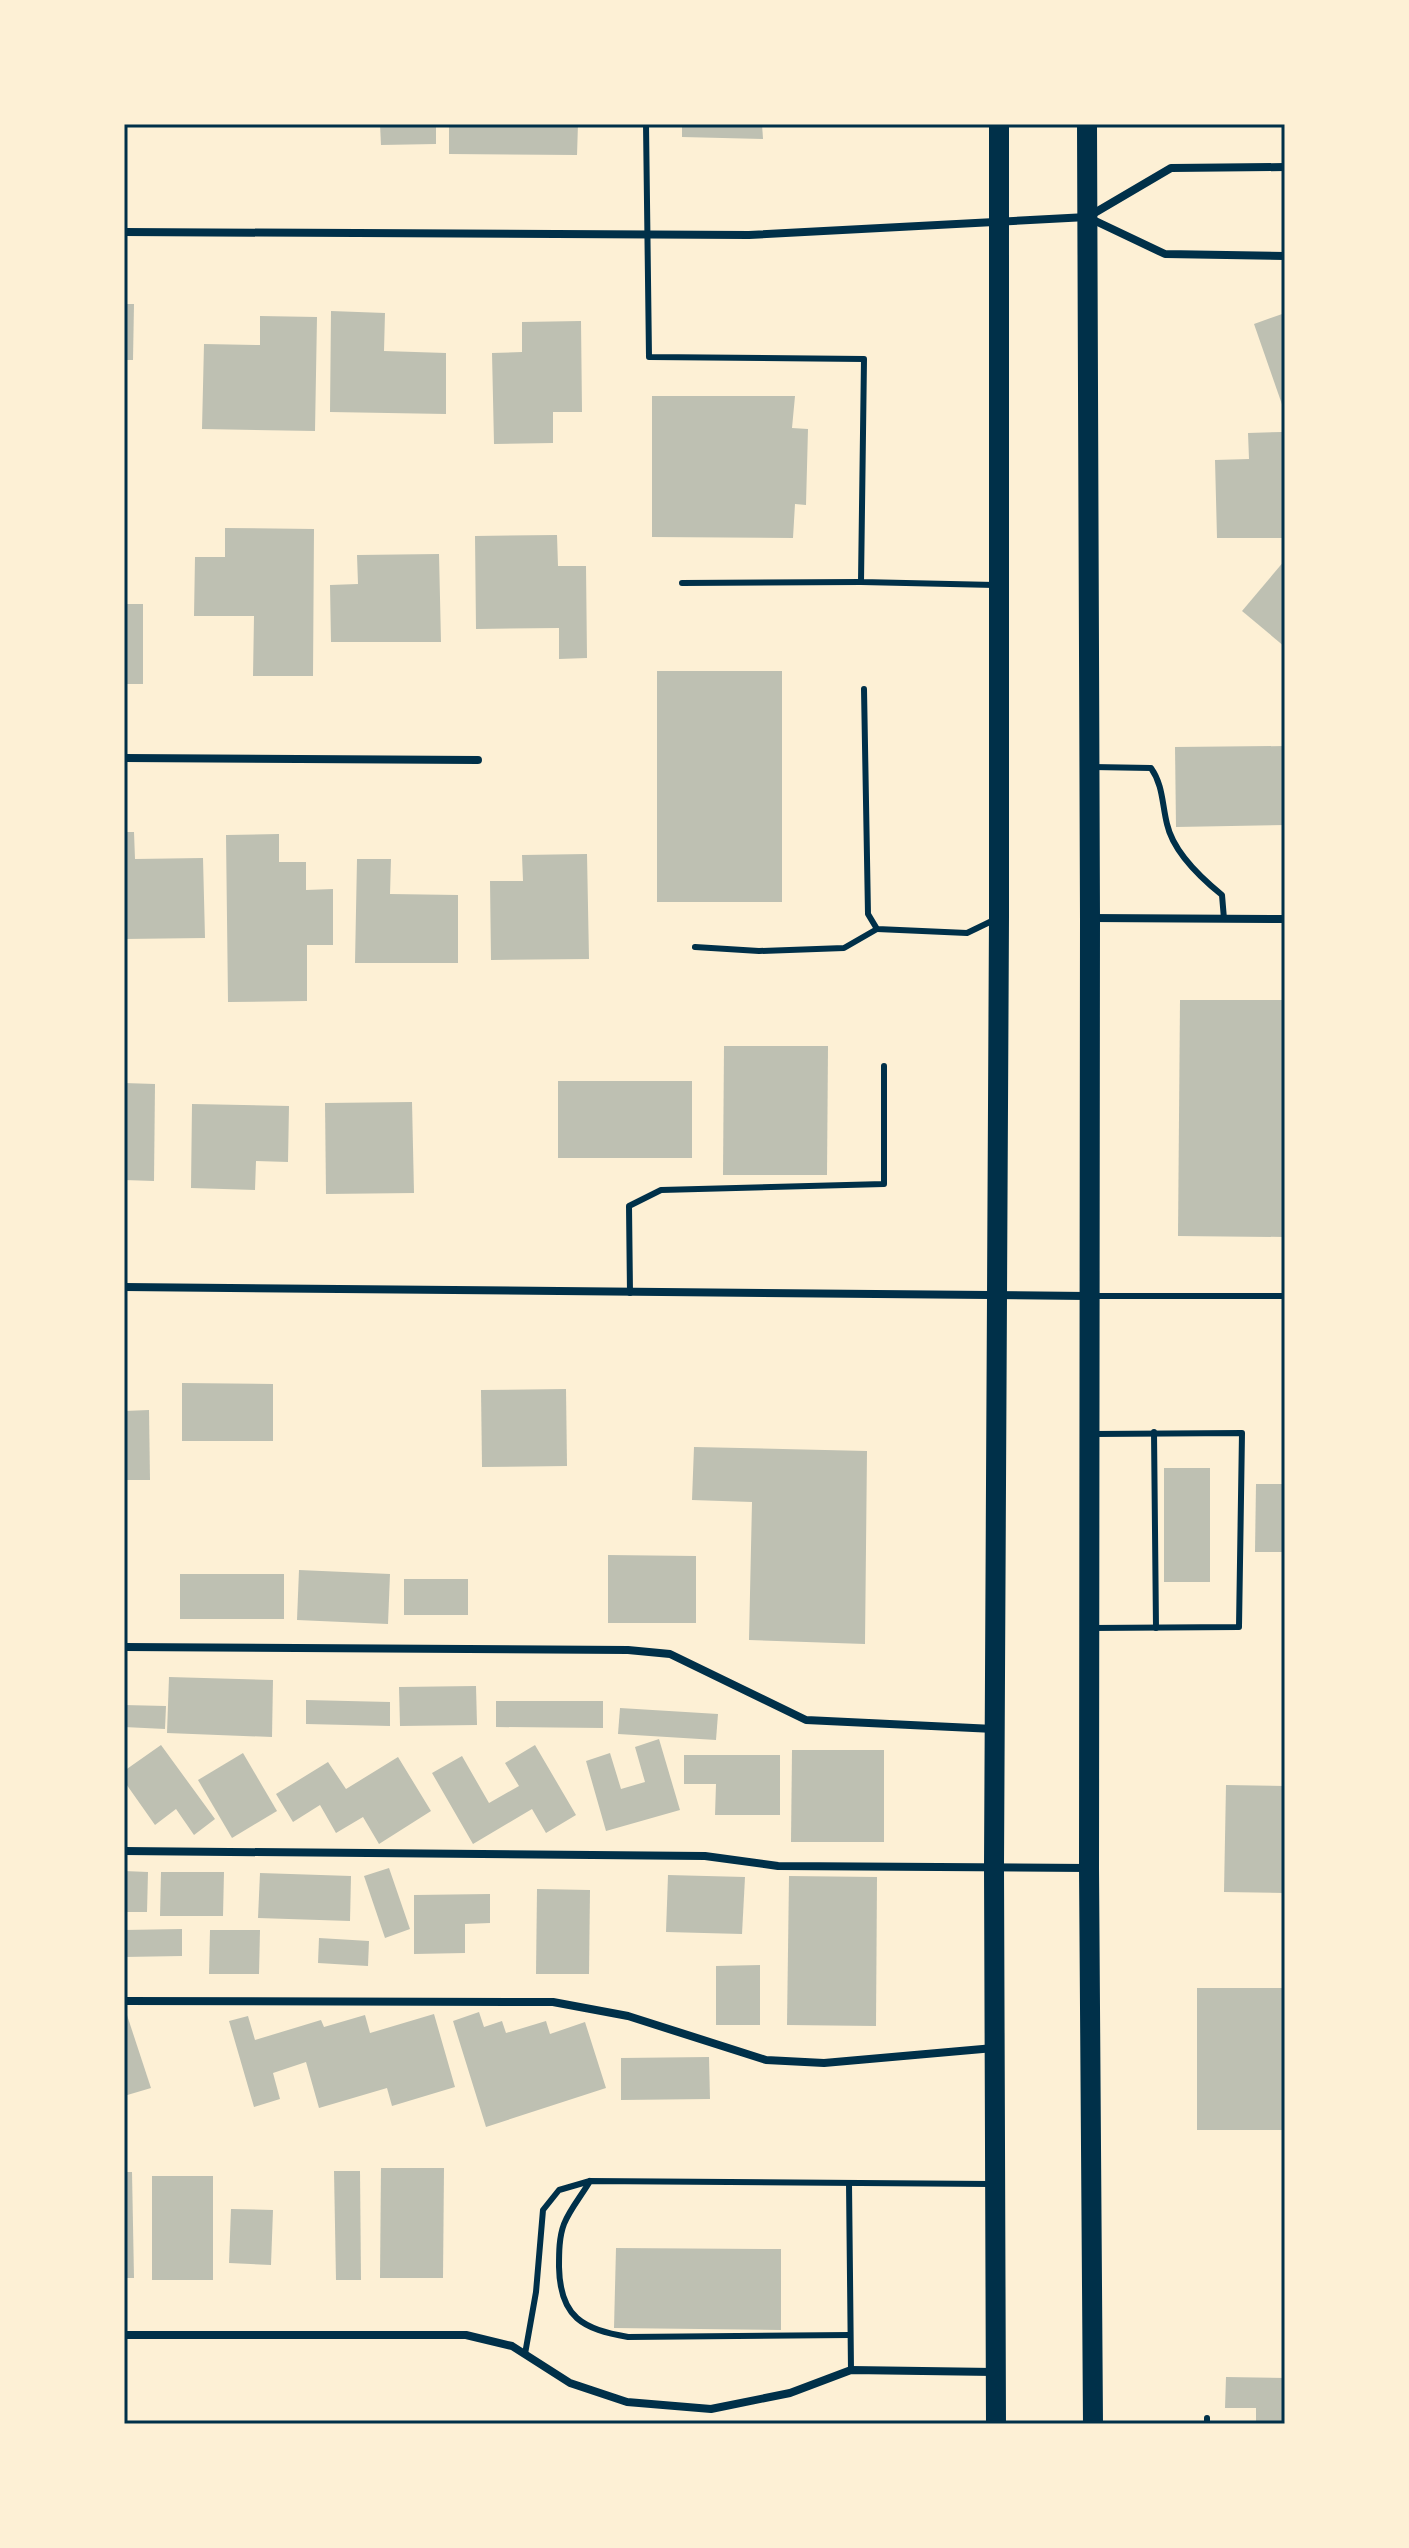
<svg xmlns="http://www.w3.org/2000/svg" width="1409" height="2548" viewBox="0 0 1409 2548" font-family="'Golos Text',sans-serif">
<style>
.building{fill:#bec0b2}
.lines{fill:none;stroke-linecap:round;stroke-linejoin:round}
.service{stroke:#003049;stroke-width:6}
.minor{stroke:#003049;stroke-width:8}
.primary{stroke:#003049;stroke-width:20}
.neatline{fill:none;stroke:#003049;stroke-width:3}
</style>
<rect width="100%" height="100%" fill="#fdf0d5"/>
<g class="building">
<path d="M 380,124 L 436,124 L 436,144 L 381,145 Z"/>
<path d="M 449,124 L 578,124 L 577,155 L 449,154 Z"/>
<path d="M 682,124 L 762,124 L 763,139 L 682,137 Z"/>
<path d="M 124,304 L 134,304 L 133,360 L 124,360 Z"/>
<path d="M 331,311 L 385,313 L 384,351 L 446,353 L 446,414 L 330,412 Z"/>
<path d="M 1285,313 L 1285,413 L 1254,324 Z"/>
<path d="M 260,316 L 317,317 L 315,431 L 202,429 L 204,344 L 260,345 Z"/>
<path d="M 581,321 L 582,412 L 553,412 L 553,443 L 494,444 L 492,353 L 522,352 L 522,322 Z"/>
<path d="M 652,396 L 795,396 L 792,428 L 808,429 L 806,505 L 795,504 L 793,538 L 652,537 Z"/>
<path d="M 1282,432 L 1283,538 L 1217,538 L 1215,460 L 1249,459 L 1248,433 Z"/>
<path d="M 225,528 L 314,529 L 313,676 L 253,676 L 254,616 L 194,616 L 195,557 L 225,557 Z"/>
<path d="M 557,535 L 558,566 L 586,566 L 587,658 L 559,659 L 559,628 L 476,629 L 475,536 Z"/>
<path d="M 439,554 L 441,642 L 331,642 L 330,585 L 358,584 L 357,555 Z"/>
<path d="M 1285,560 L 1285,647 L 1242,611 Z"/>
<rect x="124" y="604" width="19" height="80"/>
<rect x="657" y="671" width="125" height="231"/>
<path d="M 1285,746 L 1285,825 L 1176,827 L 1175,747 Z"/>
<path d="M 124,832 L 134,832 L 135,859 L 203,858 L 205,938 L 124,939 Z"/>
<path d="M 279,834 L 279,862 L 306,862 L 306,890 L 333,889 L 333,945 L 307,945 L 307,1001 L 228,1002 L 226,835 Z"/>
<path d="M 587,854 L 589,959 L 491,960 L 490,881 L 523,881 L 522,855 Z"/>
<path d="M 357,859 L 391,859 L 390,894 L 458,895 L 458,963 L 355,963 Z"/>
<path d="M 1180,1000 L 1285,1000 L 1284,1237 L 1178,1236 Z"/>
<path d="M 724,1046 L 828,1046 L 827,1175 L 723,1175 Z"/>
<rect x="558" y="1081" width="134" height="77"/>
<path d="M 124,1083 L 155,1084 L 154,1181 L 124,1180 Z"/>
<path d="M 412,1102 L 414,1193 L 326,1194 L 325,1103 Z"/>
<path d="M 192,1104 L 289,1106 L 288,1162 L 256,1161 L 255,1190 L 191,1188 Z"/>
<path d="M 182,1383 L 273,1384 L 273,1441 L 182,1441 Z"/>
<path d="M 566,1389 L 567,1466 L 482,1467 L 481,1390 Z"/>
<path d="M 149,1410 L 150,1480 L 124,1480 L 124,1411 Z"/>
<path d="M 694,1447 L 867,1451 L 865,1644 L 749,1640 L 752,1502 L 692,1500 Z"/>
<rect x="1164" y="1468" width="46" height="114"/>
<path d="M 1256,1484 L 1285,1484 L 1285,1552 L 1255,1552 Z"/>
<path d="M 608,1555 L 696,1556 L 696,1623 L 608,1623 Z"/>
<path d="M 299,1570 L 390,1574 L 388,1624 L 297,1620 Z"/>
<rect x="180" y="1574" width="104" height="45"/>
<rect x="404" y="1579" width="64" height="36"/>
<path d="M 169,1677 L 273,1680 L 272,1737 L 167,1733 Z"/>
<path d="M 476,1686 L 477,1725 L 400,1726 L 399,1687 Z"/>
<path d="M 306,1700 L 390,1702 L 390,1726 L 306,1724 Z"/>
<path d="M 496,1701 L 603,1701 L 603,1728 L 496,1727 Z"/>
<path d="M 124,1705 L 166,1706 L 165,1729 L 124,1727 Z"/>
<path d="M 620,1708 L 718,1714 L 716,1740 L 618,1734 Z"/>
<path d="M 659,1739 L 680,1810 L 606,1831 L 586,1761 L 610,1753 L 621,1789 L 645,1782 L 635,1747 Z"/>
<path d="M 161,1745 L 215,1819 L 194,1835 L 176,1809 L 155,1825 L 124,1781 L 124,1771 Z"/>
<path d="M 535,1745 L 576,1815 L 546,1833 L 532,1809 L 473,1844 L 432,1773 L 462,1756 L 489,1803 L 519,1786 L 505,1763 Z"/>
<path d="M 792,1750 L 884,1750 L 884,1842 L 791,1842 Z"/>
<path d="M 243,1753 L 277,1811 L 232,1838 L 198,1780 Z"/>
<path d="M 684,1755 L 780,1755 L 780,1815 L 715,1815 L 716,1784 L 684,1784 Z"/>
<path d="M 398,1757 L 431,1811 L 379,1844 L 363,1817 L 336,1833 L 320,1805 L 293,1822 L 276,1794 L 328,1762 L 346,1789 Z"/>
<path d="M 1226,1785 L 1285,1786 L 1285,1893 L 1224,1892 Z"/>
<path d="M 389,1868 L 410,1929 L 385,1938 L 364,1876 Z"/>
<path d="M 124,1871 L 148,1872 L 147,1912 L 124,1912 Z"/>
<path d="M 161,1872 L 224,1872 L 223,1916 L 160,1916 Z"/>
<path d="M 260,1873 L 351,1876 L 350,1921 L 258,1918 Z"/>
<path d="M 668,1875 L 745,1877 L 742,1934 L 666,1932 Z"/>
<path d="M 789,1876 L 877,1877 L 876,2026 L 787,2025 Z"/>
<path d="M 537,1889 L 590,1890 L 589,1974 L 536,1974 Z"/>
<path d="M 490,1894 L 490,1923 L 465,1924 L 465,1953 L 414,1954 L 414,1895 Z"/>
<path d="M 182,1929 L 182,1956 L 124,1957 L 124,1930 Z"/>
<path d="M 210,1930 L 260,1930 L 259,1974 L 209,1974 Z"/>
<path d="M 319,1938 L 369,1941 L 368,1966 L 318,1963 Z"/>
<path d="M 760,1965 L 760,2025 L 716,2025 L 716,1966 Z"/>
<rect x="1197" y="1988" width="88" height="142"/>
<path d="M 124,2006 L 151,2088 L 124,2096 Z"/>
<path d="M 479,2012 L 484,2027 L 502,2021 L 506,2033 L 546,2021 L 550,2034 L 585,2022 L 606,2088 L 486,2127 L 453,2021 Z"/>
<path d="M 434,2014 L 455,2087 L 392,2106 L 387,2088 L 319,2108 L 306,2062 L 273,2073 L 280,2099 L 254,2107 L 229,2021 L 248,2016 L 255,2040 L 321,2020 L 324,2027 L 365,2015 L 370,2033 Z"/>
<path d="M 709,2057 L 710,2099 L 621,2100 L 621,2058 Z"/>
<path d="M 381,2168 L 444,2168 L 443,2278 L 380,2278 Z"/>
<path d="M 334,2171 L 360,2171 L 361,2280 L 336,2280 Z"/>
<path d="M 124,2172 L 132,2172 L 134,2278 L 124,2278 Z"/>
<rect x="152" y="2176" width="61" height="104"/>
<path d="M 231,2209 L 273,2210 L 271,2265 L 229,2263 Z"/>
<path d="M 616,2248 L 781,2249 L 781,2330 L 614,2328 Z"/>
<path d="M 1226,2377 L 1285,2378 L 1285,2424 L 1256,2424 L 1256,2408 L 1225,2408 Z"/>
</g>
<g class="lines">
<g class="service">
<path d="M 646,124 L 649,357 L 864,359 L 861,582 L 995,585"/>
<path d="M 682,583 L 861,582"/>
<path d="M 864,689 L 868,914 L 877,929 L 967,933 L 996,919"/>
<path d="M 1093,767 L 1151,768 C 1163,785 1162,804 1167,824 C 1173,851 1201,878 1222,895 L 1224,919"/>
<path d="M 695,947 L 759,951 L 844,948 L 877,929"/>
<path d="M 630,1293 L 629,1206 L 661,1190 L 884,1184 L 884,1066"/>
<path d="M 1093,1296 L 1285,1296"/>
<path d="M 1154,1432 L 1156,1628"/>
<path d="M 1092,1628 L 1239,1627 L 1242,1433 L 1094,1434"/>
<path d="M 590,2181 C 582,2195 570,2209 564,2224 C 559,2237 559,2253 559,2267 C 560,2318 583,2329 628,2337 L 850,2335"/>
<path d="M 849,2183 L 851,2370"/>
<path d="M 525,2354 L 536,2292 L 543,2210 L 559,2190 L 590,2181 L 991,2184"/>
<path d="M 1207,2424 L 1207,2418"/>
</g>
<g class="minor">
<path d="M 1091,215 L 1171,168 L 1285,167"/>
<path d="M 124,232 L 749,235 L 1087,217 L 1165,254 L 1285,256"/>
<path d="M 124,758 L 478,760"/>
<path d="M 1090,918 L 1285,919"/>
<path d="M 124,1287 L 1087,1296"/>
<path d="M 124,1647 L 628,1650 L 670,1654 L 806,1720 L 994,1729"/>
<path d="M 124,1851 L 705,1856 L 778,1866 L 1088,1868"/>
<path d="M 124,2001 L 553,2002 L 628,2016 L 766,2060 L 824,2063 L 994,2048"/>
<path d="M 124,2335 L 466,2335 L 512,2346 L 570,2383 L 627,2402 L 711,2409 L 790,2393 L 851,2370 L 994,2372"/>
</g>
<g class="primary">
<path d="M 1087,124 L 1090,918 L 1089,1868 L 1093,2424"/>
<path d="M 996,2424 L 994,1866 L 999,917 L 999,124"/>
</g>
</g>
<rect width="1409" height="2548" fill="none" stroke="#fdf0d5" stroke-width="252"/>
<rect x="126" y="126" width="1157" height="2296" class="neatline"/>
</svg>
